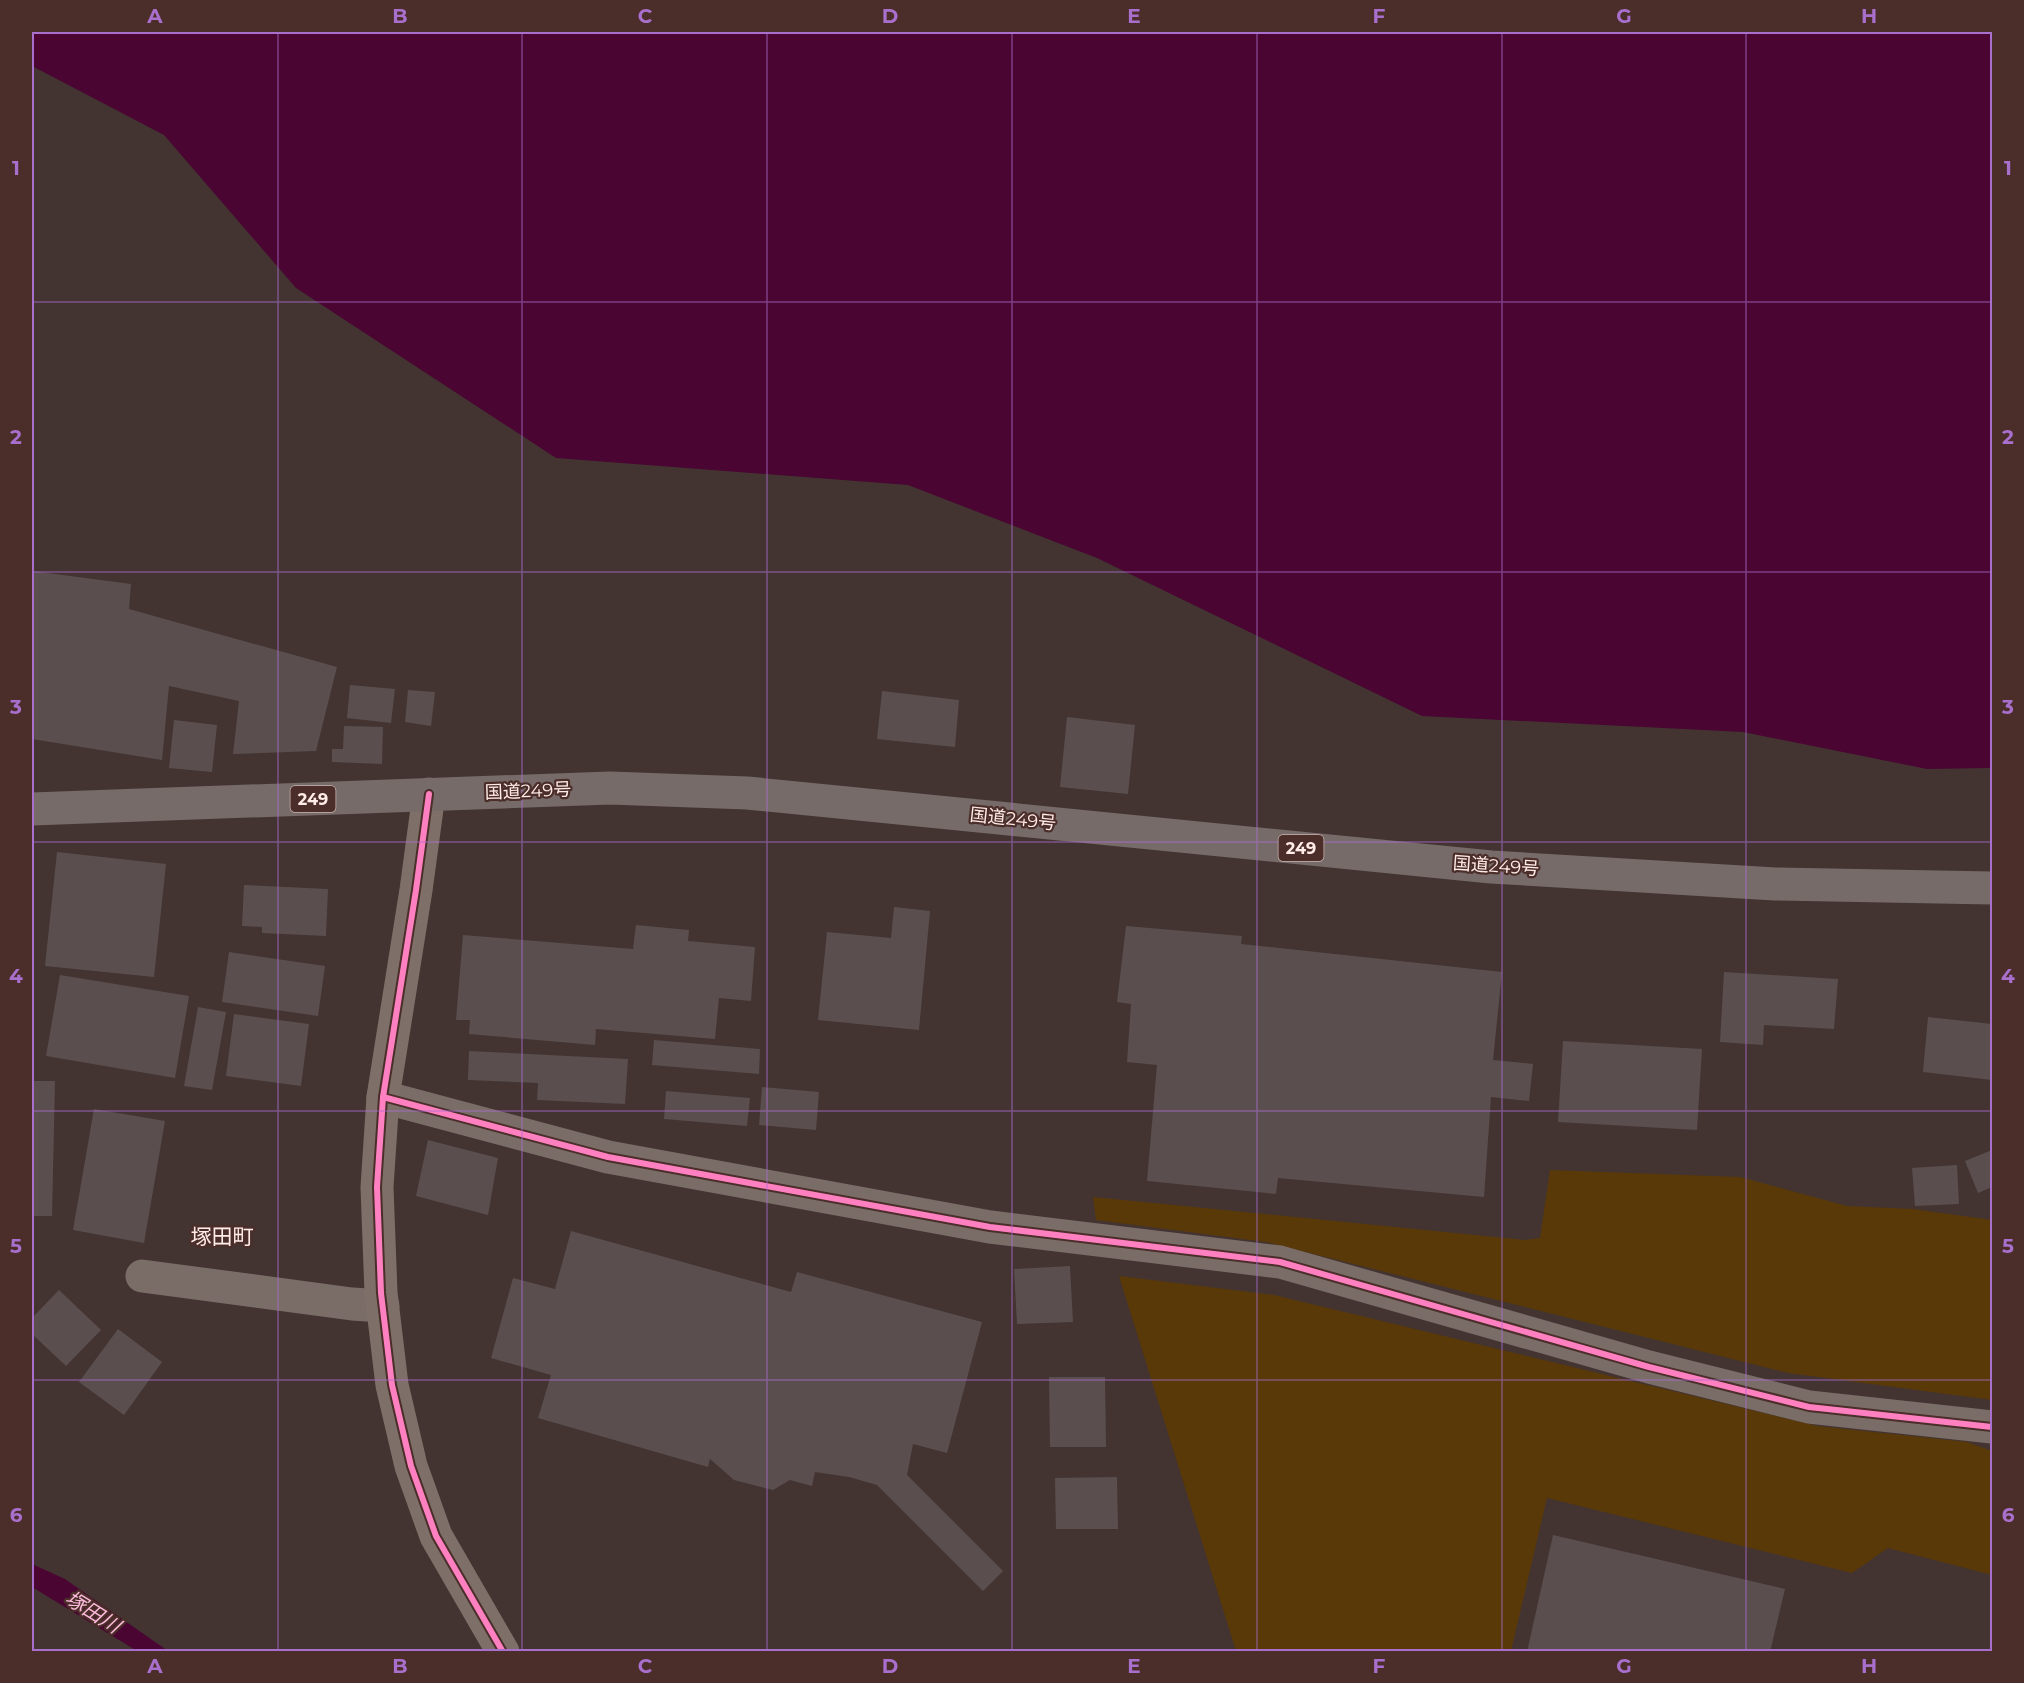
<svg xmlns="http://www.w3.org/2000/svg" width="2024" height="1683" viewBox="0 0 2024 1683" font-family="Montserrat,'Noto Sans JP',sans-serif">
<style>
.green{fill:#593908}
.water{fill:#4a0532}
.building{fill:#5b4e4e}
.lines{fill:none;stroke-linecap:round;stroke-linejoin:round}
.street{stroke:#7a6d68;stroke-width:33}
.secondary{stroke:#7e7069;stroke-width:33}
.highway{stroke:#776b69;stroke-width:33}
.cycleway-casing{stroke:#4b2e2a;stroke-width:10}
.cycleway{stroke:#ff80c0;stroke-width:6}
.grid{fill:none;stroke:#a96fcd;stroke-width:1.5;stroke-opacity:0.55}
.labels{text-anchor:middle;stroke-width:4.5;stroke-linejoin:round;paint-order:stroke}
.shield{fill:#4b2e2a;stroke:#c9b2af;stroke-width:1.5}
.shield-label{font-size:16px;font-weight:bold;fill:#ffebe8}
.street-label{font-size:18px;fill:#ffebe8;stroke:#4b2e2a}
.water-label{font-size:20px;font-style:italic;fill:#fcbadc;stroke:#4b2e2a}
.quarter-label{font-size:21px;fill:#ffebe8;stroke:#4b2e2a}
.neatline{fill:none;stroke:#a96fcd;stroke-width:2}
.grid-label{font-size:20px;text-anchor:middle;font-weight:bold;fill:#a96fcd}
</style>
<rect width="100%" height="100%" fill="#433432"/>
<g class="green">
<path d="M 1550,1170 L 1740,1177 L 1847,1206 L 1913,1209 L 1992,1220 L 1992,1400 L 1788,1373 L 1266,1242 L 1096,1220 L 1093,1197 L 1525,1240 L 1540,1238 Z"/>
<path d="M 1119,1276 L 1274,1295 L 1817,1426 L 1967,1442 L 1992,1451 L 1992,1575 L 1888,1548 L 1852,1573 L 1547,1498 L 1511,1651 L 1236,1651 Z"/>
</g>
<g class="water">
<path d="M 32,32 L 1992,32 L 1992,768 L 1927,769 L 1743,732 L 1422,716 L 1097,558 L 908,485 L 556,458 L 296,288 L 164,135 L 32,66 Z"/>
<path d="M 32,1564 L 65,1579 L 168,1651 L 137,1651 L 32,1587 Z"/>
</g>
<g class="building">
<path d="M 32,571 L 131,584 L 129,609 L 337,667 L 316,751 L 233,754 L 239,701 L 169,686 L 162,760 L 32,739 Z"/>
<path d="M 350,685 L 395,689 L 391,723 L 347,718 Z"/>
<path d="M 408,690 L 435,692 L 431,726 L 405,722 Z"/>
<path d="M 882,691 L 959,700 L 955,747 L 877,739 Z"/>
<path d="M 1067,717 L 1135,725 L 1128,794 L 1060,787 Z"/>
<path d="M 174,720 L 217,725 L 212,772 L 169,768 Z"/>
<path d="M 344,726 L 383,727 L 382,764 L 332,762 L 332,749 L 343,749 Z"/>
<path d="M 57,852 L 166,864 L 154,977 L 45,966 Z"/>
<path d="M 244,885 L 328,889 L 326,936 L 262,933 L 262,927 L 242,926 Z"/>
<path d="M 894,907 L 930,911 L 919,1030 L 818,1020 L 827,932 L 891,938 Z"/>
<path d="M 636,925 L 689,930 L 688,941 L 755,947 L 751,1001 L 719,998 L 715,1039 L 596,1029 L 595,1045 L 469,1034 L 470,1020 L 456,1020 L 463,935 L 633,949 Z"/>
<path d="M 1126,926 L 1242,936 L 1241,944 L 1502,972 L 1493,1060 L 1533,1064 L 1529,1101 L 1491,1097 L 1484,1197 L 1278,1178 L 1276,1194 L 1147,1181 L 1157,1065 L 1127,1062 L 1131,1004 L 1117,1002 Z"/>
<path d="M 229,952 L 325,966 L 318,1016 L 222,1002 Z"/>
<path d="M 1724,972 L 1838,979 L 1834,1029 L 1764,1025 L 1763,1045 L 1720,1042 Z"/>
<path d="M 60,975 L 189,996 L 175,1078 L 46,1056 Z"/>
<path d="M 198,1007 L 226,1012 L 212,1090 L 184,1086 Z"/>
<path d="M 234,1014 L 309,1024 L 301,1086 L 226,1076 Z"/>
<path d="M 1928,1017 L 1992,1024 L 1992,1080 L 1923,1072 Z"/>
<path d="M 654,1040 L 760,1049 L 759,1074 L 652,1065 Z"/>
<path d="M 1563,1041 L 1702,1049 L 1697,1130 L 1558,1122 Z"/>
<path d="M 469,1051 L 628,1059 L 625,1104 L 537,1100 L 538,1083 L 468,1080 Z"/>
<path d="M 32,1081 L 55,1081 L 52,1216 L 32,1216 Z"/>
<path d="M 762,1087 L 819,1092 L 816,1130 L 759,1125 Z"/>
<path d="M 666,1091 L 750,1098 L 747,1126 L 664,1119 Z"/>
<path d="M 94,1109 L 165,1121 L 144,1243 L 73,1230 Z"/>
<path d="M 428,1140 L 498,1158 L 488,1215 L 416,1196 Z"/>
<path d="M 1992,1150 L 1992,1187 L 1978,1193 L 1965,1161 Z"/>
<path d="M 1957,1165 L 1959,1204 L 1915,1206 L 1912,1168 Z"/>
<path d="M 571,1231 L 791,1292 L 797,1272 L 982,1322 L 947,1453 L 913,1444 L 907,1475 L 1003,1571 L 983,1591 L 877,1485 L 849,1477 L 815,1472 L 812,1486 L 790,1480 L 773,1490 L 734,1480 L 710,1459 L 708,1467 L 538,1418 L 551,1375 L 491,1358 L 513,1278 L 555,1289 Z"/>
<path d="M 1070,1266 L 1073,1322 L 1017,1324 L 1014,1269 Z"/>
<path d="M 59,1290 L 101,1330 L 66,1366 L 32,1334 L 32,1318 Z"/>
<path d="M 118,1329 L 162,1362 L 124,1415 L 79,1382 Z"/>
<path d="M 1049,1377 L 1105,1377 L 1106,1447 L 1050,1447 Z"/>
<path d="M 1117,1477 L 1118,1529 L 1056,1529 L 1055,1478 Z"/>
<path d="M 1553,1535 L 1785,1589 L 1770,1652 L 1527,1652 Z"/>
</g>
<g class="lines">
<g class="street">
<path d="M 383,1097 L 608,1157 L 990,1227 L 1280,1262 L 1649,1367 L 1809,1407 L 1992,1427"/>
<path d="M 142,1276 L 352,1304 L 383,1306"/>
</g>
<path class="secondary" d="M 429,794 L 416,890 L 383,1097 L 377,1187 L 381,1293 L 392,1385 L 411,1466 L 436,1536 L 503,1652"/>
<path class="highway" d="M 32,809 L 610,788 L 747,793 L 1491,867 L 1775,884 L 1992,888"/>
<g class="cycleway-casing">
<g id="cycleway">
<path d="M 429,794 L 416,890 L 383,1097 L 377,1187 L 381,1293 L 392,1385 L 411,1466 L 436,1536 L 503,1652"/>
<path d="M 383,1097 L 608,1157 L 990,1227 L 1280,1262 L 1649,1367 L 1809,1407 L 1992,1427"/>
</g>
</g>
<use href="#cycleway" class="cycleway"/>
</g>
<path class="grid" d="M 278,32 L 278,1652M 522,32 L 522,1652M 767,32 L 767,1652M 1012,32 L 1012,1652M 1257,32 L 1257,1652M 1502,32 L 1502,1652M 1746,32 L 1746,1652M 32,302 L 1992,302M 32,572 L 1992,572M 32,842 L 1992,842M 32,1111 L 1992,1111M 32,1380 L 1992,1380"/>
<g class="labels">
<g class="shield">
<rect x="290.5" y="786" width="45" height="26" rx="4.5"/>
<rect x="1278.5" y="835" width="45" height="26" rx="4.5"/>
</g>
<g class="shield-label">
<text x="313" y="805">249</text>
<text x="1301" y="854">249</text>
</g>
<g class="street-label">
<text transform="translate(528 791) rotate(-2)" y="6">国道249号</text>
<text transform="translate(1013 819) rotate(6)" y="6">国道249号</text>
<text transform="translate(1496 866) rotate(4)" y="6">国道249号</text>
</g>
<g class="water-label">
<text transform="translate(93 1612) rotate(32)" y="7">塚田川</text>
</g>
<g class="quarter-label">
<text x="222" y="1244">塚田町</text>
</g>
</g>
<rect width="2024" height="1683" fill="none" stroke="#4b2e2a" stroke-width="66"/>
<rect x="33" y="33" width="1958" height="1617" class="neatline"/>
<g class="grid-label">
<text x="155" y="23">A</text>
<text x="400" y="23">B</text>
<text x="645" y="23">C</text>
<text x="890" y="23">D</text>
<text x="1134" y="23">E</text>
<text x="1379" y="23">F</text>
<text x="1624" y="23">G</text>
<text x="1869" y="23">H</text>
<text x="16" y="175">1</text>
<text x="2008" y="175">1</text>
<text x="16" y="444">2</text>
<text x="2008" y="444">2</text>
<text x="16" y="714">3</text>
<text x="2008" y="714">3</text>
<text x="16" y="983">4</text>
<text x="2008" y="983">4</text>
<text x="16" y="1253">5</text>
<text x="2008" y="1253">5</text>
<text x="16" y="1522">6</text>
<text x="2008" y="1522">6</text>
<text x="155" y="1673">A</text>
<text x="400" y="1673">B</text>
<text x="645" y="1673">C</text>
<text x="890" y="1673">D</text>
<text x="1134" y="1673">E</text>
<text x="1379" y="1673">F</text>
<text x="1624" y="1673">G</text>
<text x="1869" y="1673">H</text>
</g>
</svg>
